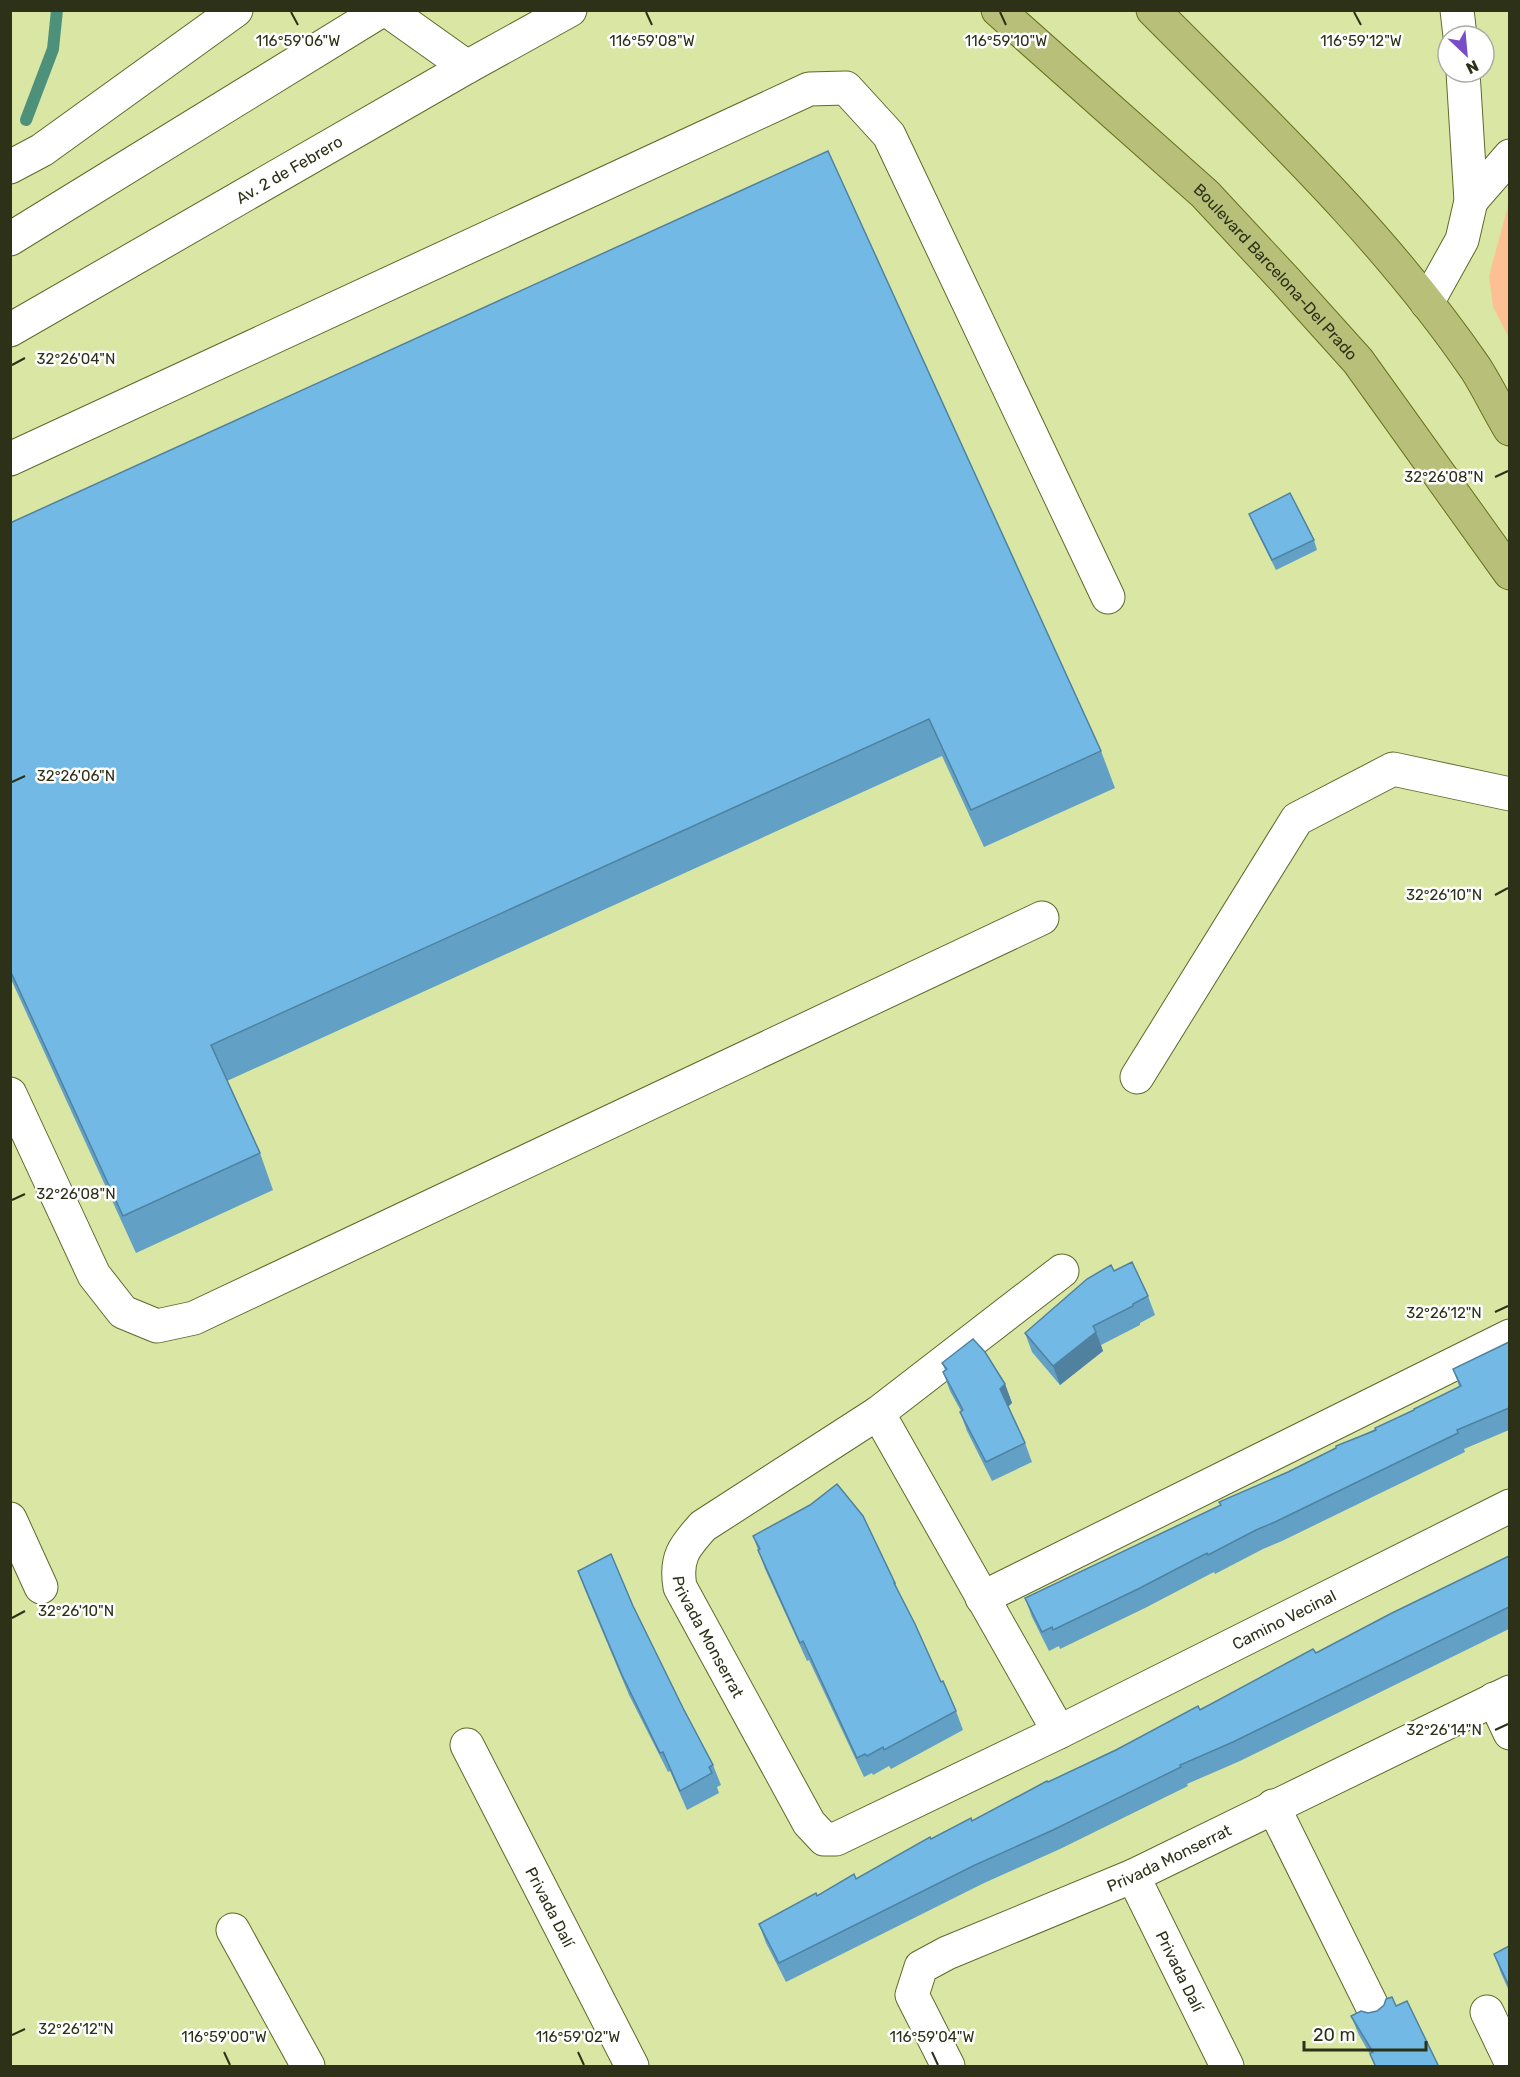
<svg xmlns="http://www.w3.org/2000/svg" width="1520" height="2077" viewBox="0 0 1520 2077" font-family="Rubik,sans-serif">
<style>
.green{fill:#fdc095}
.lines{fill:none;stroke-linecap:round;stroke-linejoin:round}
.stream{stroke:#4e917a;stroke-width:12}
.street-casing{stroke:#60692b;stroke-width:35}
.secondary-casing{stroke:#60692b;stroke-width:35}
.primary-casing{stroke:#68721c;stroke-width:35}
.street{stroke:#fff;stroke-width:33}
.secondary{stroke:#fff;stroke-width:33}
.primary{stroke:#b7bf79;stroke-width:33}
.wall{fill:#62a0c5}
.shaded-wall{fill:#5082a0}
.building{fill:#72bae5;stroke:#5082a0;stroke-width:1.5}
.ticks{fill:none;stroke:#2d3117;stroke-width:2}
.labels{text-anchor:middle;stroke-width:5;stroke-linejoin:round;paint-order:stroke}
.street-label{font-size:16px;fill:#2d3117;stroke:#fff}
.ticks-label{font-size:15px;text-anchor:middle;fill:#2d3117;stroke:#fff;stroke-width:5;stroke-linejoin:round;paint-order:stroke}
</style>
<rect width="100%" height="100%" fill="#dae6a4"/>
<path class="green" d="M 1509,202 L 1510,337 L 1509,338 L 1493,307 L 1489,276 Z"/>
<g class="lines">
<path class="stream" d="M 26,120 L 53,49 L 57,10"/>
<g class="street-casing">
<g id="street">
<path d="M 387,10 L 467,67"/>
<path d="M 1457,10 L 1460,36"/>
<path d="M 10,167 L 42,150 L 236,10"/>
<path d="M 1471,201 L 1510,156"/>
<path d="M 1427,303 L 1462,240 L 1471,201 L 1463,72"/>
<path d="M 10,459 L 809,89 L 846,88 L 889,135 L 1108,597"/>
<path d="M 1137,1077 L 1297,819 L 1393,769 L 1510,794"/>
<path d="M 10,1094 L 94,1275 L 123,1312 L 157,1326 L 194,1318 L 1042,918"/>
<path id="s1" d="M 1062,1271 L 878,1413 L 703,1526 C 684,1547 675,1558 680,1587 L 809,1823 L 824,1839 L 836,1839 L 1059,1732 L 1510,1506"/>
<path d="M 878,1413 L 1059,1732"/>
<path d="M 10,1519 L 41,1587"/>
<path d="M 982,1598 L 1510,1336"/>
<path d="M 1494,1699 L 1510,1733"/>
<path id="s2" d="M 467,1745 L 632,2066"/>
<path d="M 1273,1806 L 1376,2014"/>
<path id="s3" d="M 1133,1876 L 1227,2066"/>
<path d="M 233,1930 L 308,2066"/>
<path d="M 1487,2012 L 1510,2060"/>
<path id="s4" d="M 948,2066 L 912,1995 L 921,1967 L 947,1953 L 1133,1876 L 1510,1692"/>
</g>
</g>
<g class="secondary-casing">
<g id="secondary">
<path d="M 10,239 L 382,10"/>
<path id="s5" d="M 10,330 L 467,67 L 570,10"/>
</g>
</g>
<g class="primary-casing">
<g id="primary">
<path id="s6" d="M 998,10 L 1205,194 L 1286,281 L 1358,361 L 1510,573"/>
<path d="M 1153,10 C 1266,124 1385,236 1476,369 C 1488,388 1498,409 1510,429"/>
</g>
</g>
<use href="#street" class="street"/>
<use href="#secondary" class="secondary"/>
<use href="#primary" class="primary"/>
</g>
<g class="wall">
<path d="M 1249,514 L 1314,540 L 1317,550 L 1276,570 L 1253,524 Z"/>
<path d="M 10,523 L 1101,751 L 1115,788 L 984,847 L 942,756 L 227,1081 L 260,1153 L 273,1190 L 136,1253 L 10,977 Z"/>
<path d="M 1114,1271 L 1148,1296 L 1155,1315 L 1140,1323 L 1140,1325 L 1101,1345 L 1103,1351 L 1060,1385 L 1032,1352 L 1025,1333 Z"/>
<path d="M 1509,1342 L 1509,1430 L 1464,1449 L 1465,1452 L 1282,1541 L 1263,1549 L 1215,1574 L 1214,1572 L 1145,1608 L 1060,1649 L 1059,1646 L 1049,1651 L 1032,1617 L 1025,1598 L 1220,1505 L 1414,1410 L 1459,1386 L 1453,1369 Z"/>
<path d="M 942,1363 L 1005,1384 L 1012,1403 L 1008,1407 L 1025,1443 L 1032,1462 L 992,1481 L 967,1431 L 960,1412 L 961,1411 L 950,1391 L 943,1372 L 945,1370 Z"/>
<path d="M 753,1536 L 895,1583 L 900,1595 L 941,1682 L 956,1711 L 963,1730 L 891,1769 L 889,1766 L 873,1775 L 872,1773 L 864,1777 L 809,1660 L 807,1661 L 765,1569 Z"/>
<path d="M 1509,1556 L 1509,1629 L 1240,1761 L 1187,1784 L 1188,1786 L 1060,1849 L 982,1884 L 786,1982 L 766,1943 L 759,1924 L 817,1896 L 856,1879 L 931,1839 L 972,1821 L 1048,1782 L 1316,1653 Z"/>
<path d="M 578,1571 L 633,1606 L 683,1708 L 713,1765 L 721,1785 L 717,1787 L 719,1793 L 687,1810 L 670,1771 L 668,1772 L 629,1695 L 585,1590 Z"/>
<path d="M 1509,1946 L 1509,1991 L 1501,1973 L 1494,1954 Z"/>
<path d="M 1396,2006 L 1439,2067 L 1375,2067 L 1371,2056 L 1359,2035 L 1351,2016 L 1377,2011 Z"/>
</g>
<g class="shaded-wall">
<path d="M 1096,1332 L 1103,1351 L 1060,1385 L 1053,1366 Z"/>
<path d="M 1005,1384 L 1012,1403 L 1006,1408 L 1000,1389 Z"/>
</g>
<g class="building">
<path d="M 828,151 L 1101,751 L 971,810 L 929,719 L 211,1045 L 260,1153 L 123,1216 L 10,970 L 10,523 Z"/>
<path d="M 1290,493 L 1314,540 L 1272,560 L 1249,514 Z"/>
<path d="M 1132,1262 L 1148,1296 L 1133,1304 L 1133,1306 L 1093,1326 L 1096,1332 L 1053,1366 L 1025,1333 L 1087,1279 L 1111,1265 L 1114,1271 Z"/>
<path d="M 973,1339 L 985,1352 L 1005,1384 L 1000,1389 L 1025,1443 L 986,1462 L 960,1412 L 963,1410 L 943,1372 L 947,1369 L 942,1363 Z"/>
<path d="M 1509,1342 L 1509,1408 L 1457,1430 L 1458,1433 L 1275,1522 L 1256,1530 L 1208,1555 L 1207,1553 L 1138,1589 L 1053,1630 L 1052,1627 L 1042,1632 L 1025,1598 L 1221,1505 L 1219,1502 L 1288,1472 L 1336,1448 L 1336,1446 L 1376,1430 L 1375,1428 L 1414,1410 L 1414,1409 L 1461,1386 L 1453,1369 Z"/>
<path d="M 837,1484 L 863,1516 L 895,1583 L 894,1583 L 915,1624 L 941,1682 L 943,1681 L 956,1711 L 884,1750 L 883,1747 L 867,1756 L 865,1754 L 857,1758 L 803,1641 L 800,1643 L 758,1550 L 760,1549 L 753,1536 L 810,1505 Z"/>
<path d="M 611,1554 L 633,1606 L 683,1708 L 713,1765 L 709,1767 L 712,1773 L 680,1791 L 663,1752 L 660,1753 L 622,1675 L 578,1571 Z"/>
<path d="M 1509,1556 L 1509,1607 L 1233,1742 L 1180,1765 L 1181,1767 L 1053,1830 L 975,1865 L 779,1963 L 759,1924 L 816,1893 L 817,1896 L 854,1874 L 856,1879 L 930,1837 L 931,1839 L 971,1818 L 972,1821 L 1047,1781 L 1048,1782 L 1116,1750 L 1198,1706 L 1200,1710 L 1313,1649 L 1316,1653 L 1390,1614 Z"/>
<path d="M 1509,1946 L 1509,1986 L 1494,1954 Z"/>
<path d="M 1392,1997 L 1396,2006 L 1407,2001 L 1439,2067 L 1376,2067 L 1370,2054 L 1373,2052 L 1351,2016 L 1361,2011 L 1368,2013 L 1377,2011 L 1384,2005 L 1386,1999 Z"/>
</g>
<path class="ticks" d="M 291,12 L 298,25M 646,12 L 652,25M 1000,12 L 1006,25M 1354,12 L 1361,25M 12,365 L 25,358M 1495,477 L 1508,471M 12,782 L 25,776M 1495,895 L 1508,888M 12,1200 L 25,1194M 1495,1312 L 1508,1306M 12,1618 L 25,1611M 1495,1730 L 1508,1724M 12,2035 L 25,2029M 224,2052 L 230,2065M 578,2052 L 584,2065M 932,2052 L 938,2065"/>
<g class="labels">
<g class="street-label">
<text dy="6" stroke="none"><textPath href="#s5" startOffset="322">Av. 2 de Febrero</textPath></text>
<text dy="6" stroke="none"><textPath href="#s6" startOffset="382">Boulevard Barcelona-Del Prado</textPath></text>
<text dy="6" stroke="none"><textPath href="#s1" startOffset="1311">Camino Vecinal</textPath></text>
<text dy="6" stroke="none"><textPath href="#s1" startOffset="566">Privada Monserrat</textPath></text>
<text dy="6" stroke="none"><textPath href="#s4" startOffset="380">Privada Monserrat</textPath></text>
<text dy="6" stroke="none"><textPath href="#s2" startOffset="182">Privada Dalí</textPath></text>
<text dy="6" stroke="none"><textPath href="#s3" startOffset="106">Privada Dalí</textPath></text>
</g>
</g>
<g class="ticks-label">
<text x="298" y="46">116°59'06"W</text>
<text x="652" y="46">116°59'08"W</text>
<text x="1361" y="46">116°59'12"W</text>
<text x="1006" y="46">116°59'10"W</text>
<text x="76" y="364">32°26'04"N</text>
<text x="1444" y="482">32°26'08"N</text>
<text x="76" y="781">32°26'06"N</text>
<text x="1444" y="900">32°26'10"N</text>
<text x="76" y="1199">32°26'08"N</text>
<text x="1444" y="1318">32°26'12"N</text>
<text x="76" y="1616">32°26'10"N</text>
<text x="1444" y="1735">32°26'14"N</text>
<text x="76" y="2034">32°26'12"N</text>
<text x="224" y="2042">116°59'00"W</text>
<text x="578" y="2042">116°59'02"W</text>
<text x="932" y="2042">116°59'04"W</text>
</g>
<rect width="1520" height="2077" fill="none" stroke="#2d3117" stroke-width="24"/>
<g transform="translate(1466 54) rotate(154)"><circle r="28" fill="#ffffff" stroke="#abada2" stroke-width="1.5"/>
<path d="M0-4.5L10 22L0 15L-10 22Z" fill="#794dc6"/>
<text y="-9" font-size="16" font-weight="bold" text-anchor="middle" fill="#2d3117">N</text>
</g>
<path d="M1304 2041v9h122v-9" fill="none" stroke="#2d3117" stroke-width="3"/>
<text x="1313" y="2041" font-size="18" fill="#2d3117" stroke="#ffffff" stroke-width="4.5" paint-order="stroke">20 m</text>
</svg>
